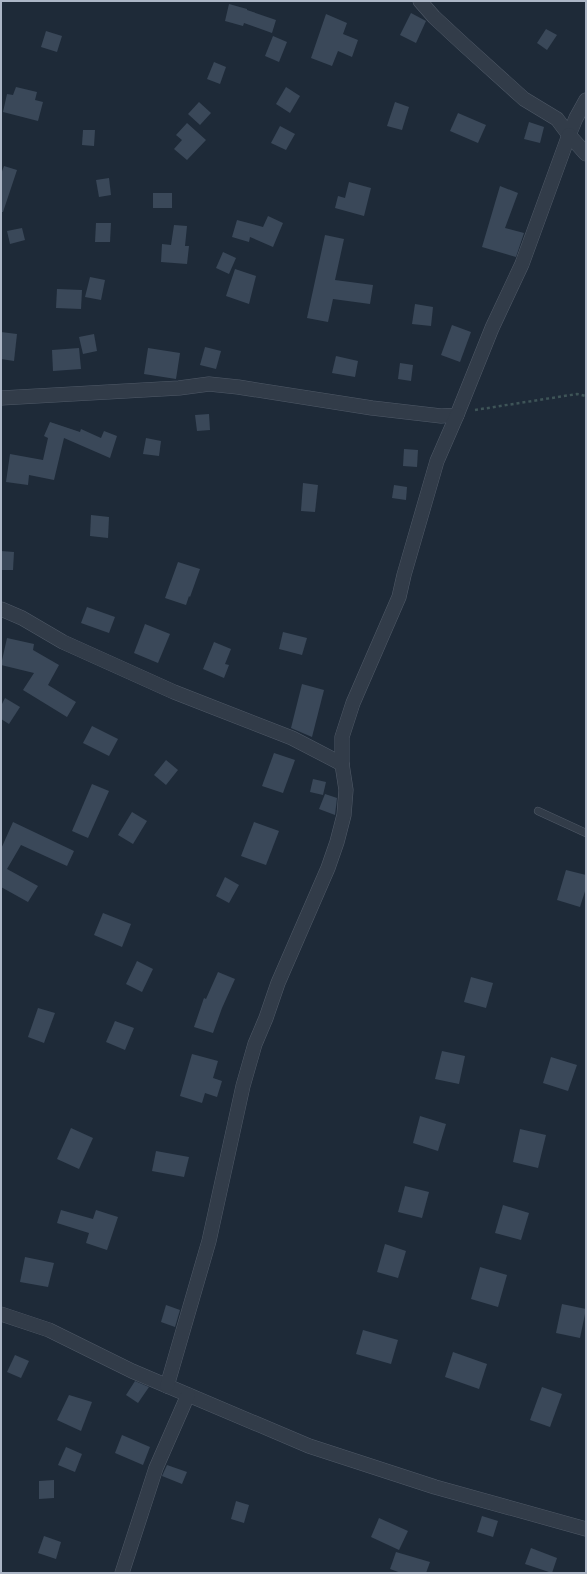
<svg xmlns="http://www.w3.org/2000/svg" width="587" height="1574" viewBox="0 0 587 1574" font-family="Rubik,sans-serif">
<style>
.building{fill:#3a4859}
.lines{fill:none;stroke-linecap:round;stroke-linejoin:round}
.lane-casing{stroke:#4f5967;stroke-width:8}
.street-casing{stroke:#4f5967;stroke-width:15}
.path{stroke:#3e5457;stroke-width:2.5;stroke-dasharray:3 3;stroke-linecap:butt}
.lane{stroke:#323c49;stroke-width:7}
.street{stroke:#323c49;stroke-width:14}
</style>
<rect width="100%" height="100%" fill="#1e2a38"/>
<g class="building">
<path d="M 229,4 L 247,9 L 247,10 L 276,20 L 272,33 L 244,23 L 243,26 L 225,21 Z"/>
<path d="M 411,13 L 426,21 L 416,43 L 400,35 Z"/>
<path d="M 326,14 L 347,23 L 343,34 L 358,40 L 352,57 L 338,51 L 332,66 L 311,58 Z"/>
<path d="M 546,29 L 557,35 L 547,50 L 537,43 Z"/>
<path d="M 46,31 L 62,36 L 57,52 L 41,47 Z"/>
<path d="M 273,36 L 287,42 L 279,62 L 265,56 Z"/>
<path d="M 214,62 L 226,67 L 220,84 L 207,79 Z"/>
<path d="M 16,87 L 37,92 L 35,100 L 43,102 L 38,121 L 3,112 L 7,94 L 13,95 Z"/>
<path d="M 286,87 L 300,96 L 290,113 L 276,104 Z"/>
<path d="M 199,102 L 211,113 L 200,125 L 188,114 Z"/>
<path d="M 395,102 L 409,107 L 402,130 L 387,126 Z"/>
<path d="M 458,113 L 486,125 L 478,143 L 450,131 Z"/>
<path d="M 529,122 L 544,127 L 540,143 L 524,139 Z"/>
<path d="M 187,123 L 206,140 L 187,160 L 174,149 L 182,140 L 176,135 Z"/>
<path d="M 280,126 L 295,134 L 286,150 L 271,143 Z"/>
<path d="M 83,130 L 95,130 L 94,146 L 82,145 Z"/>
<path d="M 4,166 L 17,170 L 3,212 L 1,212 L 1,174 Z"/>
<path d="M 109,178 L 111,195 L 99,197 L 96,180 Z"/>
<path d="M 349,182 L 371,188 L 364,216 L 335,208 L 338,196 L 345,198 Z"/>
<path d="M 500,186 L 518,193 L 505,228 L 524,233 L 516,257 L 482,247 Z"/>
<rect x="153" y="193" width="19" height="15"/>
<path d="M 268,216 L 283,223 L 273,247 L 250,237 L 249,242 L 232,237 L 237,220 L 263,227 Z"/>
<path d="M 96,223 L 111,223 L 110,242 L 95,242 Z"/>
<path d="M 174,225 L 187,226 L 185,246 L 189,246 L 187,264 L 161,262 L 162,244 L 171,245 Z"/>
<path d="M 22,228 L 25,240 L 10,244 L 7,231 Z"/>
<path d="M 325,235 L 344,239 L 335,280 L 373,285 L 370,304 L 333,299 L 328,322 L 307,318 Z"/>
<path d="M 223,252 L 236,258 L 229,274 L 216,268 Z"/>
<path d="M 235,269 L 256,276 L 249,304 L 226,296 Z"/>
<path d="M 90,277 L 105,280 L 101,300 L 85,297 Z"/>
<path d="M 57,289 L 82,290 L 81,309 L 56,308 Z"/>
<path d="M 415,304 L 433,307 L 431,326 L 412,324 Z"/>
<path d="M 452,325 L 471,332 L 460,362 L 441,355 Z"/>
<path d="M 1,332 L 17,334 L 14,361 L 1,359 Z"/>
<path d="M 94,334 L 97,351 L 83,354 L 79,337 Z"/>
<path d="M 205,347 L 221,351 L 216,369 L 200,365 Z"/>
<path d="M 79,348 L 81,369 L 53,371 L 52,350 Z"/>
<path d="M 148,348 L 180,353 L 176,379 L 144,374 Z"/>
<path d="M 336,356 L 358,361 L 355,377 L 332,373 Z"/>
<path d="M 400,363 L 413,365 L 411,381 L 398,379 Z"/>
<path d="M 209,414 L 210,430 L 197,431 L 195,415 Z"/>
<path d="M 50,422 L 80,432 L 81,429 L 101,438 L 104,431 L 117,436 L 110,458 L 64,438 L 54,480 L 29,475 L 28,485 L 6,482 L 10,454 L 43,460 L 48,438 L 44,436 Z"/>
<path d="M 146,438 L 161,441 L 159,456 L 143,454 Z"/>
<path d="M 404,449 L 418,450 L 417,467 L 403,466 Z"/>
<path d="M 303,483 L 318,485 L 315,512 L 301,511 Z"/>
<path d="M 394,485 L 407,487 L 406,500 L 392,498 Z"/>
<path d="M 91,515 L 109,517 L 108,538 L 90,536 Z"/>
<path d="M 1,551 L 14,552 L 13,570 L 1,570 Z"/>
<path d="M 178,562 L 200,569 L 190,597 L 189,596 L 186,605 L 165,598 Z"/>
<path d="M 87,607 L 115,617 L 109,633 L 81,623 Z"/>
<path d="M 145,624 L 170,634 L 158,663 L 134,653 Z"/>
<path d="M 283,632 L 307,638 L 302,655 L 279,649 Z"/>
<path d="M 7,638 L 34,644 L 33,650 L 59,665 L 48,685 L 76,702 L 67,717 L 23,690 L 34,673 L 1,665 Z"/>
<path d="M 214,642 L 231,649 L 225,664 L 229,665 L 224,678 L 203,669 Z"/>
<path d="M 302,684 L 324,690 L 312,737 L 291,728 Z"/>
<path d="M 5,698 L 20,707 L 9,724 L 1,719 L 1,706 Z"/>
<path d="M 92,726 L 118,739 L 109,756 L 83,743 Z"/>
<path d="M 274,753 L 295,760 L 283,793 L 262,786 Z"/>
<path d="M 166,760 L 178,770 L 166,785 L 154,775 Z"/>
<path d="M 313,779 L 326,782 L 323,795 L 310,792 Z"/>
<path d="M 92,784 L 109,791 L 88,838 L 72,831 Z"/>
<path d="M 325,794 L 337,798 L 335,815 L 319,809 Z"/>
<path d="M 132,812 L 147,821 L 133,844 L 118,835 Z"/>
<path d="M 13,822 L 74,851 L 67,866 L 21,845 L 7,869 L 38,886 L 28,902 L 1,887 L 1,849 Z"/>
<path d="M 254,822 L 279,831 L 266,865 L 241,856 Z"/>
<path d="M 566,870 L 586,875 L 586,888 L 580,907 L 557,900 Z"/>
<path d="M 225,877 L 239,885 L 229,903 L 216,896 Z"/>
<path d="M 103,913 L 131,924 L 122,947 L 94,935 Z"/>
<path d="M 137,961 L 153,969 L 142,992 L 126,984 Z"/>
<path d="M 218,972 L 235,979 L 222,1008 L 213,1033 L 194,1027 L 204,998 L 206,999 Z"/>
<path d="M 471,977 L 493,983 L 486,1008 L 464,1002 Z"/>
<path d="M 38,1008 L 55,1013 L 44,1043 L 28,1037 Z"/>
<path d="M 115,1021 L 134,1028 L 125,1050 L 106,1042 Z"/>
<path d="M 442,1051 L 465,1056 L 459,1084 L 435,1079 Z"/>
<path d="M 192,1054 L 218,1061 L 213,1078 L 222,1081 L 217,1097 L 205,1093 L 202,1103 L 180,1096 Z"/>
<path d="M 551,1057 L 577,1065 L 568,1091 L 543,1083 Z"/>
<path d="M 420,1116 L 446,1124 L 438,1151 L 413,1143 Z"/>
<path d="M 71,1128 L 93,1138 L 79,1169 L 57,1159 Z"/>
<path d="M 520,1129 L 546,1135 L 538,1168 L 513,1162 Z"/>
<path d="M 156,1151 L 189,1157 L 184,1177 L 152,1171 Z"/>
<path d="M 405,1186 L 429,1192 L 422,1218 L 398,1212 Z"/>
<path d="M 503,1205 L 529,1213 L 521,1240 L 495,1233 Z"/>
<path d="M 61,1210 L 93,1219 L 96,1210 L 118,1217 L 107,1250 L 86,1243 L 89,1233 L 57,1223 Z"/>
<path d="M 385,1244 L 406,1251 L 398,1278 L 377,1272 Z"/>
<path d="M 25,1257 L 54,1263 L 48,1287 L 20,1282 Z"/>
<path d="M 480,1267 L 507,1275 L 498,1307 L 471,1299 Z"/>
<path d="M 562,1304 L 586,1309 L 580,1338 L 556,1333 Z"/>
<path d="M 166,1305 L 180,1310 L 175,1327 L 161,1322 Z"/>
<path d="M 363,1330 L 398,1340 L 391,1364 L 356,1354 Z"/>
<path d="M 453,1352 L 487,1364 L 479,1389 L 445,1377 Z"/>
<path d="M 15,1355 L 29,1361 L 21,1378 L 7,1372 Z"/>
<path d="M 135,1381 L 149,1387 L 138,1403 L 126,1395 Z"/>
<path d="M 542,1387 L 562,1394 L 550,1427 L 530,1420 Z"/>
<path d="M 69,1395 L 92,1402 L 81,1431 L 57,1420 Z"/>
<path d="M 122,1435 L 150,1447 L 143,1465 L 115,1453 Z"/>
<path d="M 66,1447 L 82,1454 L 75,1472 L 58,1465 Z"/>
<path d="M 167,1465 L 187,1472 L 182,1484 L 162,1476 Z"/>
<path d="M 54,1480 L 54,1498 L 39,1499 L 39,1481 Z"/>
<path d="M 236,1501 L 249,1505 L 244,1523 L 231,1519 Z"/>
<path d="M 482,1516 L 498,1521 L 493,1537 L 477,1532 Z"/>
<path d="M 379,1518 L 408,1531 L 399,1550 L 371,1537 Z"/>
<path d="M 44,1536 L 61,1542 L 56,1559 L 38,1553 Z"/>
<path d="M 531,1548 L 557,1558 L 552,1573 L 525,1564 Z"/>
<path d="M 396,1552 L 430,1562 L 426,1573 L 401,1573 L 390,1569 Z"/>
</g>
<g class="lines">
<g class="lane-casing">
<path id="lane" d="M 538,811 L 586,833"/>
</g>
<g class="street-casing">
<g id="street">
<path d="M 420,1 L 434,17 L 462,43 L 524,99 L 557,119 L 569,135 L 576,118 L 586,100"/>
<path d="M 1,398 L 179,388 L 209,384 L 238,387 L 372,408 L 441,416 L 457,415 L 492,328 L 522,264 L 569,135 L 586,154"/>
<path d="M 1,609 L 22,618 L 63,642 L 174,692 L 292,738 L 342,764"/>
<path d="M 1,1314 L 49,1330 L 132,1371 L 309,1446 L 435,1487 L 586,1529"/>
<path d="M 167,1386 L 209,1241 L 243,1086 L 255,1044 L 266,1018 L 278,983 L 328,868 L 337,842 L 344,815 L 346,790 L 342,764 L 342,737 L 353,703 L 399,597 L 404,575 L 437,461 L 457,415"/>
<path d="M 122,1573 L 156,1468 L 188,1395"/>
</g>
</g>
<path class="path" d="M 475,410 L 577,394 L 586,396"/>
<use href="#lane" class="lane"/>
<use href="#street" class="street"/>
</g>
<rect width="587" height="1574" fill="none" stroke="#acb6c6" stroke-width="4"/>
</svg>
